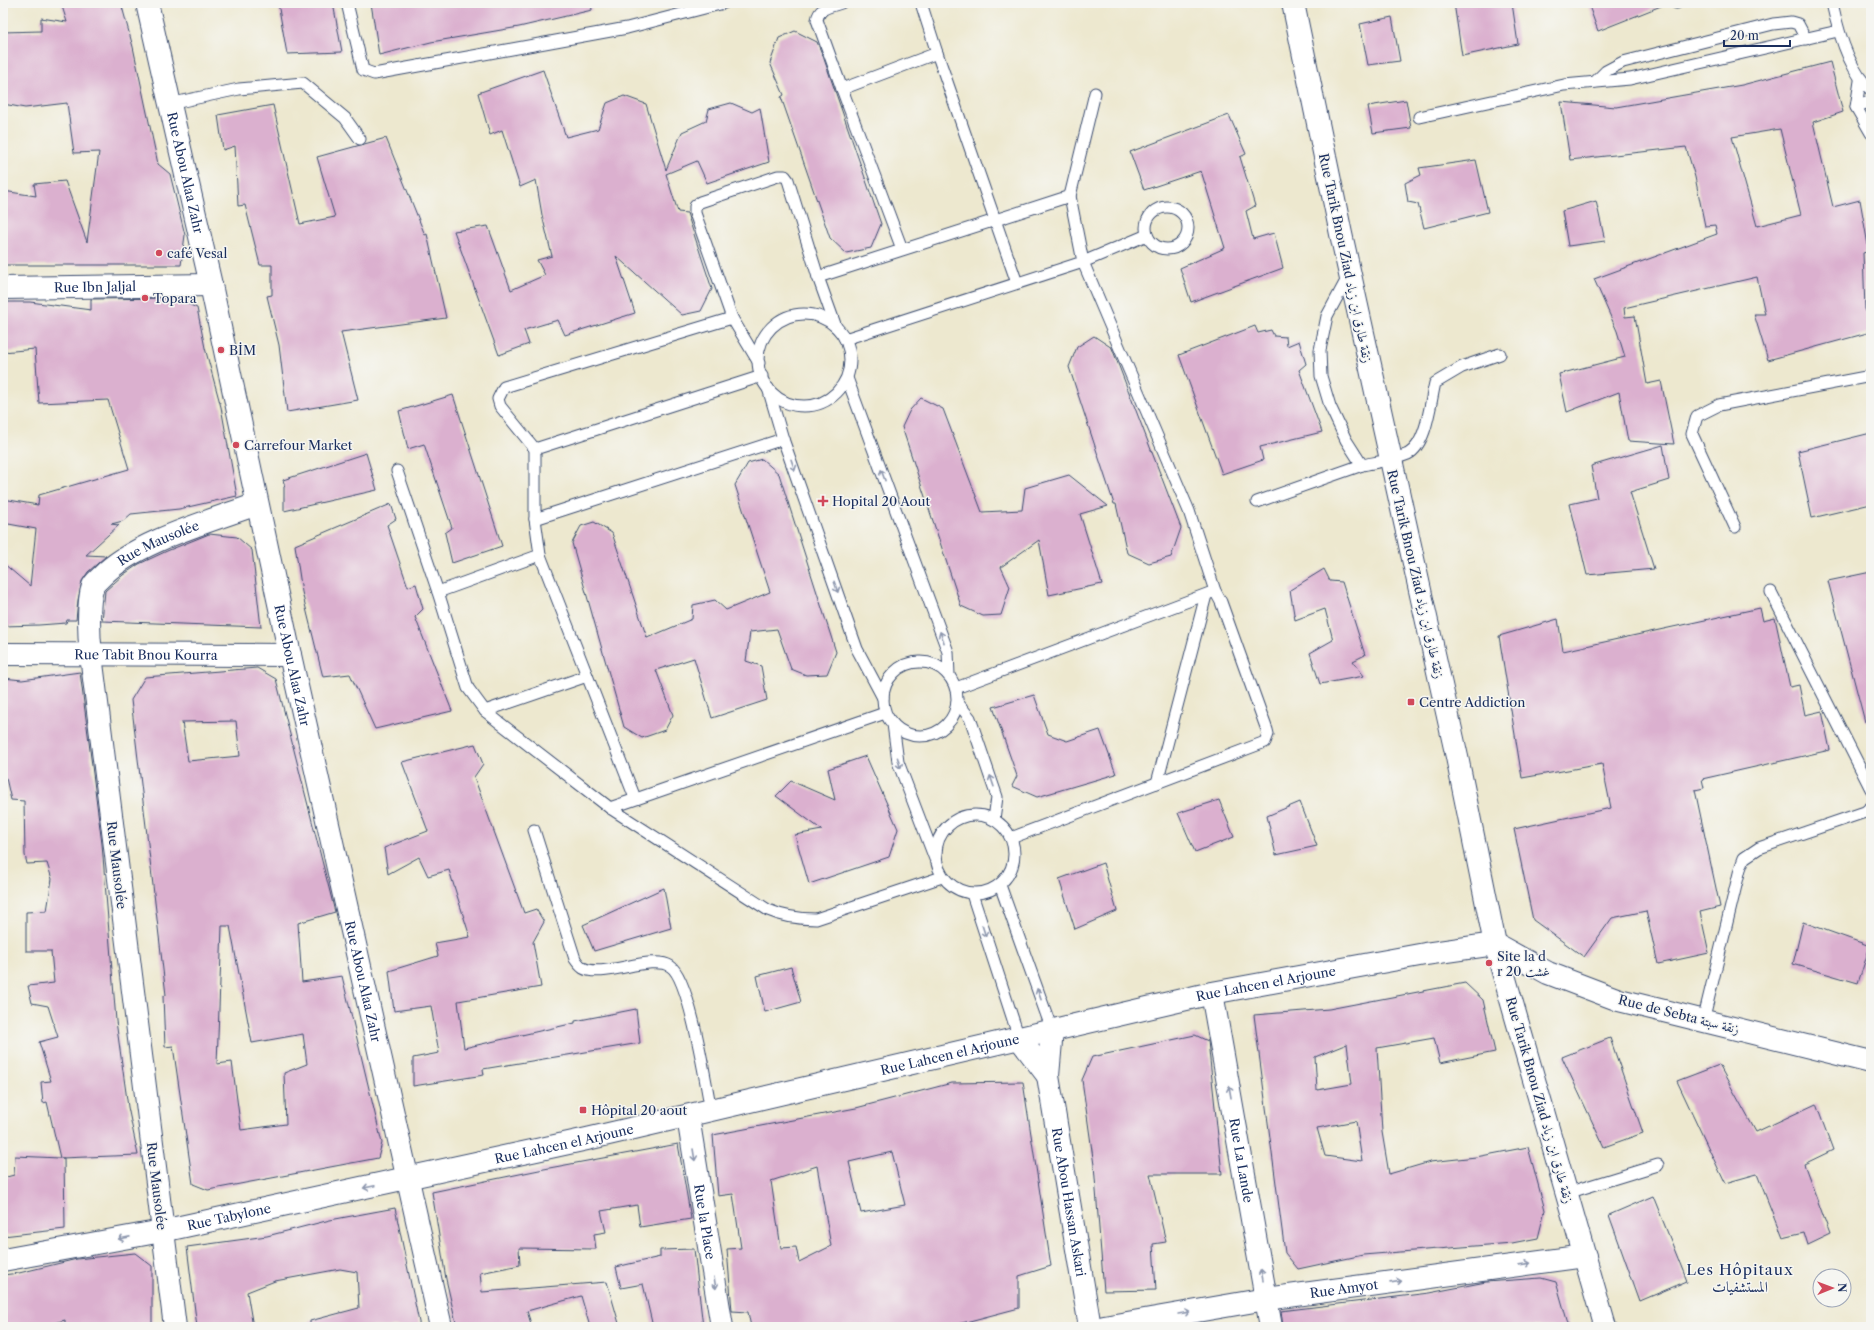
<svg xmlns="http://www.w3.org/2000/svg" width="1874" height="1330" viewBox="0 0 1874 1330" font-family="'Libre Caslon Text',Amiri,serif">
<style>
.building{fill:#dbb0cf;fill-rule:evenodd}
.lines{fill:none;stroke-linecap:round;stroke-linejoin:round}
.lane-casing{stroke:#3a4b6f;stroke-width:13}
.street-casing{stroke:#3a4b6f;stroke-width:24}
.lane{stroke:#fff;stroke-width:11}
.street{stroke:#fff;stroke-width:22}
.oneway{stroke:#8d97ae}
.poi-dot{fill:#d1495b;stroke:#f6f6f2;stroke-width:1.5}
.labels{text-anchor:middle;stroke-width:3;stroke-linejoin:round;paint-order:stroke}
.street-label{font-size:13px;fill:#1b2f5e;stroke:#f6f6f2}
.poi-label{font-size:13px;fill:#1b2f5e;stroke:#f6f6f2;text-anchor:start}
.quarter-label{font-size:15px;letter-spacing:1px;fill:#1b2f5e;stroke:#f6f6f2}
</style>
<rect width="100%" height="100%" fill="#f6f6f2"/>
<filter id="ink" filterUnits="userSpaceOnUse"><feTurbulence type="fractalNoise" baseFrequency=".025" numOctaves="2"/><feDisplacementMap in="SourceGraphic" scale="8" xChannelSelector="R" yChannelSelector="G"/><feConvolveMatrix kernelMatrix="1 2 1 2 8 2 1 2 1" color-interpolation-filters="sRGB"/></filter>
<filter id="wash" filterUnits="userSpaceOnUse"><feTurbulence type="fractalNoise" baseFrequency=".012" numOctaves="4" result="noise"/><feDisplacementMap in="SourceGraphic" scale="16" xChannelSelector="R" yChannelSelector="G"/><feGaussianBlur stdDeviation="0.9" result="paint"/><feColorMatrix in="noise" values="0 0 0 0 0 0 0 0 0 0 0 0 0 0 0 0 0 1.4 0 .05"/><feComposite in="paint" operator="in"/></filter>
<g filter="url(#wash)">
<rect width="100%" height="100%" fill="#ede8cf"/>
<g id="blocks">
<g class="building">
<path d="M 61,3 L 121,3 L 133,47 L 158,164 L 170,174 L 185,235 L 181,265 L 3,265 L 3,191 L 36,196 L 34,184 L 65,181 L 87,242 L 99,152 L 74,153 L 67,103 L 25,108 L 3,104 L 3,32 L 41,31 L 41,18 L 67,22 Z"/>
<path d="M 278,3 L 333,3 L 342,52 L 287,54 Z"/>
<path d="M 371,3 L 591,3 L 592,10 L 519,27 L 431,42 L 379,55 Z"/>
<path d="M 1454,3 L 1512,3 L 1518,44 L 1462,56 Z"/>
<path d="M 1588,3 L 1666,3 L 1666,4 L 1598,31 Z"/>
<path d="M 1392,17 L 1400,61 L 1368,65 L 1360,24 Z"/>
<path d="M 795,31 L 817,42 L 823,56 L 881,224 L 871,248 L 846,253 L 830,238 L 781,97 L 784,95 L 770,63 L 779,38 Z"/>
<path d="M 1830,62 L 1843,112 L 1813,122 L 1833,207 L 1860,200 L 1869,251 L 1863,253 L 1865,309 L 1871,323 L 1871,332 L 1768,360 L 1754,314 L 1765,314 L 1757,277 L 1624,308 L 1625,317 L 1635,316 L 1647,384 L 1661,381 L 1674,444 L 1628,441 L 1619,392 L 1567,412 L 1559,374 L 1625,357 L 1617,331 L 1594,279 L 1717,234 L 1715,225 L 1705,226 L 1695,177 L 1686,147 L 1570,160 L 1561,102 L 1616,107 L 1742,85 ZM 1780,129 L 1801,215 L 1757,226 L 1732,137 Z"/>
<path d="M 543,70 L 566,137 L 598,129 L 607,103 L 624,96 L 646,104 L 666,170 L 682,132 L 706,121 L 709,109 L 731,103 L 752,112 L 760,108 L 769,162 L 707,183 L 697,161 L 666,174 L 678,212 L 687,213 L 712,289 L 701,311 L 682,315 L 616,256 L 635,313 L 565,335 L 558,320 L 524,330 L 529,344 L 499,355 L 454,231 L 488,226 L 511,290 L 545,275 L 537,260 L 552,256 L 542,215 L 536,180 L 520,187 L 502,130 L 490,135 L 478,93 Z"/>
<path d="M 1406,100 L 1411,128 L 1373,133 L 1368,106 Z"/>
<path d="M 273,105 L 300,224 L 335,217 L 317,157 L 386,138 L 425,235 L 427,234 L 446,318 L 341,332 L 358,400 L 287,412 L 279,345 L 267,296 L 272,295 L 272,265 L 260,265 L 245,205 L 238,206 L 235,146 L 223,150 L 218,115 Z"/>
<path d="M 1229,115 L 1246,154 L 1240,157 L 1255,206 L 1246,211 L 1253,239 L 1274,233 L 1283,268 L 1191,302 L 1180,268 L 1225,248 L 1201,171 L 1144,190 L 1130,152 Z"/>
<path d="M 1476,160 L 1488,212 L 1424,228 L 1418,204 L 1408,202 L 1405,183 L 1421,175 L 1419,168 Z"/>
<path d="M 1596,201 L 1605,241 L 1568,246 L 1562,211 Z"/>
<path d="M 175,298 L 197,308 L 205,348 L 221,407 L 237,496 L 179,509 L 131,514 L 123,521 L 111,524 L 119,525 L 86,555 L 106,556 L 88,572 L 82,581 L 78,600 L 76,620 L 67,620 L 66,623 L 39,625 L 3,626 L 3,563 L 30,586 L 36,529 L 3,523 L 3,499 L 38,505 L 39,495 L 129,469 L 108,400 L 39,403 L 35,349 L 3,352 L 3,302 L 30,302 L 91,310 L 91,299 Z"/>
<path d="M 1255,326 L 1258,333 L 1271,330 L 1274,336 L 1286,337 L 1287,346 L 1299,341 L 1306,364 L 1299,370 L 1322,432 L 1260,447 L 1263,460 L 1222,474 L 1179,355 Z"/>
<path d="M 1094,336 L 1112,348 L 1181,528 L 1171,557 L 1149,563 L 1127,553 L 1116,504 L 1114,504 L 1069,367 L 1077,347 Z"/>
<path d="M 453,395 L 502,546 L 452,563 L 445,533 L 452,528 L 424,444 L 408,449 L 399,411 Z"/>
<path d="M 921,398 L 943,409 L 982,512 L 1022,510 L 1025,488 L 1069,475 L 1108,506 L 1080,514 L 1102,584 L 1049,595 L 1039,540 L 1001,567 L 1010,587 L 1001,615 L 983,616 L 961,606 L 902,427 L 910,410 Z"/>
<path d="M 1871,433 L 1871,504 L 1812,518 L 1798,451 Z"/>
<path d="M 1663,445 L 1669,480 L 1630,492 L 1654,569 L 1587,575 L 1570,504 L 1597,498 L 1591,466 Z"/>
<path d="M 366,453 L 377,490 L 284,511 L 284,487 L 285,486 L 283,480 Z"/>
<path d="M 762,459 L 779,474 L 836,652 L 827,674 L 806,675 L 791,669 L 777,629 L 750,632 L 746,661 L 761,666 L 767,700 L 712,718 L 694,658 L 656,670 L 673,715 L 665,730 L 642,738 L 624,727 L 572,543 L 581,526 L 594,522 L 612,533 L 647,638 L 692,619 L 693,605 L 715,600 L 726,610 L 770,592 L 735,485 L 748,463 Z"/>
<path d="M 391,504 L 396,519 L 387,525 L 408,587 L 416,584 L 423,609 L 415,617 L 452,711 L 375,729 L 350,674 L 323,677 L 302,592 L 295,545 Z"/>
<path d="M 209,534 L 237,537 L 252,550 L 261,627 L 102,621 L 105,591 L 123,575 L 139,564 L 167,551 Z"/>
<path d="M 1324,569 L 1330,581 L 1342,582 L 1365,655 L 1353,661 L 1364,676 L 1320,684 L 1310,653 L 1333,640 L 1325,609 L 1295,620 L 1290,590 Z"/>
<path d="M 1871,572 L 1871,721 L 1865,722 L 1828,581 Z"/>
<path d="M 1760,608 L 1763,621 L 1775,618 L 1790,687 L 1799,685 L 1805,715 L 1822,711 L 1830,750 L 1702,779 L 1704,788 L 1695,790 L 1720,907 L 1700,912 L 1709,953 L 1658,964 L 1646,911 L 1612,918 L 1584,957 L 1533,920 L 1514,829 L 1611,808 L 1602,764 L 1522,778 L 1499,636 L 1558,619 L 1563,651 Z"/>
<path d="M 257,668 L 276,679 L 335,912 L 298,923 L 302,982 L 342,976 L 382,1143 L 378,1158 L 208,1190 L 193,1184 L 173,1046 L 165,1047 L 163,996 L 166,995 L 131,700 L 145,677 ZM 236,721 L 240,756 L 188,761 L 182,722 ZM 222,926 L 230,926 L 252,1043 L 303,1034 L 307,1064 L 284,1073 L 286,1124 L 241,1130 L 232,1062 L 217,1064 Z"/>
<path d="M 80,672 L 102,844 L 116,1021 L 128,1107 L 138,1155 L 61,1158 L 64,1158 L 65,1229 L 3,1236 L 3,1178 L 14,1175 L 15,1156 L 60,1158 L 47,1102 L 43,1103 L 41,1082 L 51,1081 L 39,1042 L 58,1037 L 48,1006 L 32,1003 L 28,986 L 54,983 L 51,951 L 26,951 L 26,912 L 47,911 L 52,879 L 47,863 L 27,864 L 25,855 L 24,801 L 11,800 L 6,778 L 3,778 L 3,678 L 22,680 Z"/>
<path d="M 1034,695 L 1048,734 L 1067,741 L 1100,730 L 1116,774 L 1037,797 L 1012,786 L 1017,776 L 993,707 Z"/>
<path d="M 475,744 L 483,764 L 474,777 L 524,913 L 536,909 L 544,922 L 533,942 L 541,987 L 458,1001 L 464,1048 L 575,1023 L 575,1021 L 636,1009 L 640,1043 L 483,1069 L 484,1075 L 413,1086 L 413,1058 L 439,1053 L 431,1006 L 394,1011 L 389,971 L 438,956 L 435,943 L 470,937 L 449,870 L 428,876 L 419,857 L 388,874 L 384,848 L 428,831 L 402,762 Z"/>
<path d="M 866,756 L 898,829 L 889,857 L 809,884 L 795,835 L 822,830 L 776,796 L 791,781 L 835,800 L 828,769 Z"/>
<path d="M 1219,800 L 1234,837 L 1195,852 L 1178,813 Z"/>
<path d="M 1300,802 L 1317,846 L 1276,855 L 1267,816 Z"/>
<path d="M 1103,863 L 1117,911 L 1075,929 L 1059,879 Z"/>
<path d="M 664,888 L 671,928 L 594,951 L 583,925 Z"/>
<path d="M 1803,922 L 1870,946 L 1858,983 L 1793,964 Z"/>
<path d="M 791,967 L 801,1002 L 765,1012 L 757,976 Z"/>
<path d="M 1465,983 L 1483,1000 L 1495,1052 L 1440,1063 L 1434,1038 L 1377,1048 L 1382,1132 L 1389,1174 L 1430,1162 L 1476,1157 L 1528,1147 L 1545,1210 L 1538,1238 L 1512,1243 L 1363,1255 L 1298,1269 L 1285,1253 L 1254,1015 L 1329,1009 ZM 1347,1044 L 1352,1084 L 1317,1090 L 1315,1057 ZM 1356,1121 L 1362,1161 L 1325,1156 L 1317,1128 Z"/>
<path d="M 1195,1035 L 1208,1041 L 1222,1174 L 1150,1174 L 1166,1242 L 1153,1244 L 1156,1290 L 1104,1291 L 1094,1165 L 1082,1080 L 1092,1057 Z"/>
<path d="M 1610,1038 L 1643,1133 L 1604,1147 L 1562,1057 Z"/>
<path d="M 1719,1065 L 1756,1132 L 1816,1104 L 1833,1150 L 1804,1164 L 1830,1234 L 1807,1245 L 1803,1232 L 1782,1237 L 1757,1174 L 1725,1183 L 1677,1081 Z"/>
<path d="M 1023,1082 L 1051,1266 L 1019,1276 L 1019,1308 L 962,1323 L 936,1327 L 751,1327 L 748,1312 L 732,1311 L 727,1249 L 741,1248 L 733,1194 L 718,1196 L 713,1135 L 856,1108 L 952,1083 ZM 892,1152 L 905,1205 L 861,1213 L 849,1162 ZM 817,1166 L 831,1246 L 799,1262 L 796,1247 L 781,1248 L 771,1181 Z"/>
<path d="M 678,1144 L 691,1219 L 640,1227 L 637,1205 L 601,1211 L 606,1232 L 594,1234 L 596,1249 L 519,1248 L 520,1265 L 480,1273 L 482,1292 L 607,1282 L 620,1327 L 590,1327 L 581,1296 L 527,1311 L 532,1327 L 457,1327 L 446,1279 L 432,1192 L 544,1169 Z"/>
<path d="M 1653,1196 L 1687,1281 L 1640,1301 L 1609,1215 Z"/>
<path d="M 395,1208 L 420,1327 L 310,1327 L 310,1321 L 359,1308 L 357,1272 L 340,1269 L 275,1281 L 247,1292 L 253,1327 L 197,1327 L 187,1247 L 267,1236 L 330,1220 Z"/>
<path d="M 694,1249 L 703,1327 L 653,1327 L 643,1284 L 621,1288 L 616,1267 L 660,1257 L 660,1250 Z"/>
<path d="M 135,1253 L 152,1266 L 152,1327 L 65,1327 L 65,1320 L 39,1327 L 3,1327 L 3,1275 L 19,1273 L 77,1259 Z"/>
<path d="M 1541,1278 L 1556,1282 L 1569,1327 L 1283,1327 L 1281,1311 L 1429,1293 L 1486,1282 Z"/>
</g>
</g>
</g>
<g filter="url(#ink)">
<use href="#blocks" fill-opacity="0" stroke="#3a4b6f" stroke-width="1"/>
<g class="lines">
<g class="lane-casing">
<g id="lane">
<path d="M 347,3 L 363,70 L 374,74 L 627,28 L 724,3"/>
<path d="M 841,3 C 830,7 819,7 817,20 L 842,89"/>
<path d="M 921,3 L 937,53"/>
<path d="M 1676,3 L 1677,3"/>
<path d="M 1832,3 C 1838,31 1849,71 1871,90"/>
<path d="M 1860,81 L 1856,107 L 1871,133"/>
<path d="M 1595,82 L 1606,71 L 1623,62 L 1773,24 L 1791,22 L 1798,24 L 1806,39"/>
<path d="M 169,104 L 239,89 L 303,83 L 345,118 L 360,139"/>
<path d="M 1856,107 L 1871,101"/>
<path d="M 1419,117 L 1564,85 L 1630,79 L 1838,31"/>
<path d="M 1070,196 L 1095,93"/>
<circle cx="1167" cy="228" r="21"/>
<path d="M 1147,235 L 1083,262 L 1189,511 L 1215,591"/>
<path d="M 902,249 L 842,89 L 937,53 L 1017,283"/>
<path d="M 818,277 L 1070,196 L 1083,262 L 845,339"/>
<path d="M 1348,277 L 1327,316 L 1320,350 L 1321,376 L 1330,406 L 1346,440 L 1362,465 C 1377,462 1394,460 1408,454 C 1427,444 1430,403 1435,383 L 1462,367 L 1500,354"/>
<circle cx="804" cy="360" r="46"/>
<path d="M 732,318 L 695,213 L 695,206 L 700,202 L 778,176 L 785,176 L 788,180 L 818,277 L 836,327"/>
<path d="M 762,376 L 535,449 L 535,519 L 540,555 L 438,592 L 468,688 L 485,711 L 500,723 L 610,808 L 768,910 C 784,917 798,919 816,919 L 942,877"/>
<path d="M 847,378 L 948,652 L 949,675"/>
<path d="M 768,388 L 783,439 L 857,649 L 883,698"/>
<path d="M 535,449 L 500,406 L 498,399 L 504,387 L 732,318 L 759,363"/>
<path d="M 397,471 L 438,592"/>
<path d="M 1257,502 L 1362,465"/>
<path d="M 535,519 L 783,439"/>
<path d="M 1735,527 L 1692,434 L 1697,416 L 1719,405 L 1871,376"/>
<path d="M 540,555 L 635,798"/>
<path d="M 1771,592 L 1871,789"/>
<circle cx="920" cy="699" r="37"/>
<path d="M 956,688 L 1215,591 L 1221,602 L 1267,730 L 1268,734 L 1265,742 L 1011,838"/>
<path d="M 957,702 L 970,718 L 997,797 L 994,819"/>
<path d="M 485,711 L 587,676"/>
<path d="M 893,724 L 898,762 L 935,859"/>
<path d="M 1157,783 L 1206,595"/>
<path d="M 610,808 L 885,713"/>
<circle cx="975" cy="854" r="39"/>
<path d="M 534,830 L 575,959 C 577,962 580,966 583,968 C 602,979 651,954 670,966 C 690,978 706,1085 711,1111"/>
<path d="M 1000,885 L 1052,1030"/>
<path d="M 972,894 L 1019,1038"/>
<path d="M 1703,1021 L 1740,869 L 1744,858 L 1759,848 L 1865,812 L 1871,807"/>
<path d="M 1567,1193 L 1658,1165"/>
</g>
</g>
<g class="street-casing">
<g id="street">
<path id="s1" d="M 147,3 L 211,285 L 290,655 L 441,1327"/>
<path d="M 1293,3 L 1341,234 L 1457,757 L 1495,944 L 1605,1327"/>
<path id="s2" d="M 3,288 L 211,285"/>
<path id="s3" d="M 3,654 L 290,655"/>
<path d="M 1495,944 L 1548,973 L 1619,1000 L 1871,1062"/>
<path id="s4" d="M 1212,993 L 1271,1327"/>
<path id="s5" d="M 1052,1030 L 1048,1076 L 1090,1327"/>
<path d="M 1019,1038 L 1048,1076"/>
<path id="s6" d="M 688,1117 L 722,1327"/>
<path id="s7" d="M 3,1260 L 162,1231 L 587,1139 L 1212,993 L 1425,954 L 1495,944"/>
<path id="s8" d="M 175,1327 L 91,655 C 89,637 87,603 93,586 C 94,583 99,579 101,577 C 134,542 211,521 257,504"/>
<path id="s9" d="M 1104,1327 L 1266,1299 L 1585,1256"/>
</g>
</g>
<use href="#lane" class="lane"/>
<use href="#street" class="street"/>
</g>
<defs><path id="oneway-shaft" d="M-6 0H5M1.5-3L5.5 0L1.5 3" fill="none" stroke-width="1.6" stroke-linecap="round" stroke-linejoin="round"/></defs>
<g class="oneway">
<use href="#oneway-shaft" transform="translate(793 465) rotate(71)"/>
<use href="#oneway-shaft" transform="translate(883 475) rotate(-110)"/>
<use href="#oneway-shaft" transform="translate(836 587) rotate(71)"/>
<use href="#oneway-shaft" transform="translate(942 637) rotate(-110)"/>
<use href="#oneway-shaft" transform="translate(899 763) rotate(75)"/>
<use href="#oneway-shaft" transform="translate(992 781) rotate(-109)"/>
<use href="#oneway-shaft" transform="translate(984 931) rotate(72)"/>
<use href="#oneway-shaft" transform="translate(1039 994) rotate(-110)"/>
<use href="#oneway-shaft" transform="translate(1230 1092) rotate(-100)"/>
<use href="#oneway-shaft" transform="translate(694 1155) rotate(81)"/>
<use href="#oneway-shaft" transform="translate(369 1187) rotate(168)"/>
<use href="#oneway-shaft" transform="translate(124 1238) rotate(169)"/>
<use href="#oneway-shaft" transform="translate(1525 1264) rotate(-8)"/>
<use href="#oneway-shaft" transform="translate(1262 1275) rotate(-100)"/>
<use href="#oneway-shaft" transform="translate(1396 1282) rotate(-8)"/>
<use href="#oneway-shaft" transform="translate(715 1283) rotate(81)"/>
<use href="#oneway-shaft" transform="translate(1184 1313) rotate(-10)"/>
</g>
</g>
<g class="poi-dot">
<circle cx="159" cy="253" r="4"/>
<circle cx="145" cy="298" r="4"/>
<circle cx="221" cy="350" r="4"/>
<circle cx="236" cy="445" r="4"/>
<path d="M821 495h4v4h4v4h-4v4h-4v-4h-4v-4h4z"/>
<rect x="1407" y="698" width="8" height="8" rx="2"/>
<circle cx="1489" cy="963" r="4"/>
<rect x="579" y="1106" width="8" height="8" rx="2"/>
</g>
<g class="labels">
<g class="street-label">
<text dy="5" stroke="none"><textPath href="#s1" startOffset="174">Rue Abou Alaa Zahr</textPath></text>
<text transform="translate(1346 258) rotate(78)" y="5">Rue Tarik Bnou Ziad زنقة طارق ابن زياد</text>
<text dy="5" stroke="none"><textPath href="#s2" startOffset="92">Rue Ibn Jaljal</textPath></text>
<text dy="5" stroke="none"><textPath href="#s8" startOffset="826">Rue Mausolée</textPath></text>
<text transform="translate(1416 574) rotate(77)" y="5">Rue Tarik Bnou Ziad زنقة طارق ابن زياد</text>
<text dy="5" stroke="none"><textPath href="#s3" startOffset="143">Rue Tabit Bnou Kourra</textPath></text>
<text dy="5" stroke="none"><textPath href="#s1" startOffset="678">Rue Abou Alaa Zahr</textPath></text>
<text transform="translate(117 865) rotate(83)" y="5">Rue Mausolée</text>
<text dy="5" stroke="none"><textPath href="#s1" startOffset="1002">Rue Abou Alaa Zahr</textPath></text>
<text dy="5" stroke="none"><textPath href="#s7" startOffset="1293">Rue Lahcen el Arjoune</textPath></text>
<text transform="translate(1679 1014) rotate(14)" y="5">Rue de Sebta زنقة سبتة</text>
<text dy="5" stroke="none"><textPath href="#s7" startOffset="969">Rue Lahcen el Arjoune</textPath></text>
<text transform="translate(1540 1100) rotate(74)" y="5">Rue Tarik Bnou Ziad زنقة طارق ابن زياد</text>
<text dy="5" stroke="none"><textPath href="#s7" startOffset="573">Rue Lahcen el Arjoune</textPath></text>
<text dy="5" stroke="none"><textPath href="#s4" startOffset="170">Rue La Lande</textPath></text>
<text transform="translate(157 1186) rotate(83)" y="5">Rue Mausolée</text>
<text dy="5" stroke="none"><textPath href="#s5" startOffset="174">Rue Abou Hassan Askari</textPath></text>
<text dy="5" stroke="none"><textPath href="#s7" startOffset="230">Rue Tabylone</textPath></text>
<text dy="5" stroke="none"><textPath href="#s6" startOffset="106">Rue la Place</textPath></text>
<text dy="5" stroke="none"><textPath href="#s9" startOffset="243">Rue Amyot</textPath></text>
</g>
<g class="poi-label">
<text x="167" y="258">café Vesal</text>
<text x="153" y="303">Topara</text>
<text x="229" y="355">BİM</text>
<text x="244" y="450">Carrefour Market</text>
<text x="832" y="506">Hopital 20 Aout</text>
<text x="1419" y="707">Centre Addiction</text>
<text x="1497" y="961">Site la d<tspan x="1497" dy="15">r 20 غشت</tspan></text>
<text x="591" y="1115">Hôpital 20 aout</text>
</g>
<g class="quarter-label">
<text x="1740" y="1275">Les Hôpitaux<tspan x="1740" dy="17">المستشفيات</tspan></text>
</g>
</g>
<rect width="1874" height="1330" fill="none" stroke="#f6f6f2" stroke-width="16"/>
<g transform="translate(1832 1288) rotate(89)"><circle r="19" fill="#f6f6f2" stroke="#9ea6b7"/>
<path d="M0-3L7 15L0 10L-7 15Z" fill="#d1495b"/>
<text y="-6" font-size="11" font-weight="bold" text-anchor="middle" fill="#1b2f5e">N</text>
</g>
<path d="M1724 40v6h66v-6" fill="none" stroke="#1b2f5e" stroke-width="2"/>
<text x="1730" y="40" font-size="12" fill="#1b2f5e" stroke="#f6f6f2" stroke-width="3" paint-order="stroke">20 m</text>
</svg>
